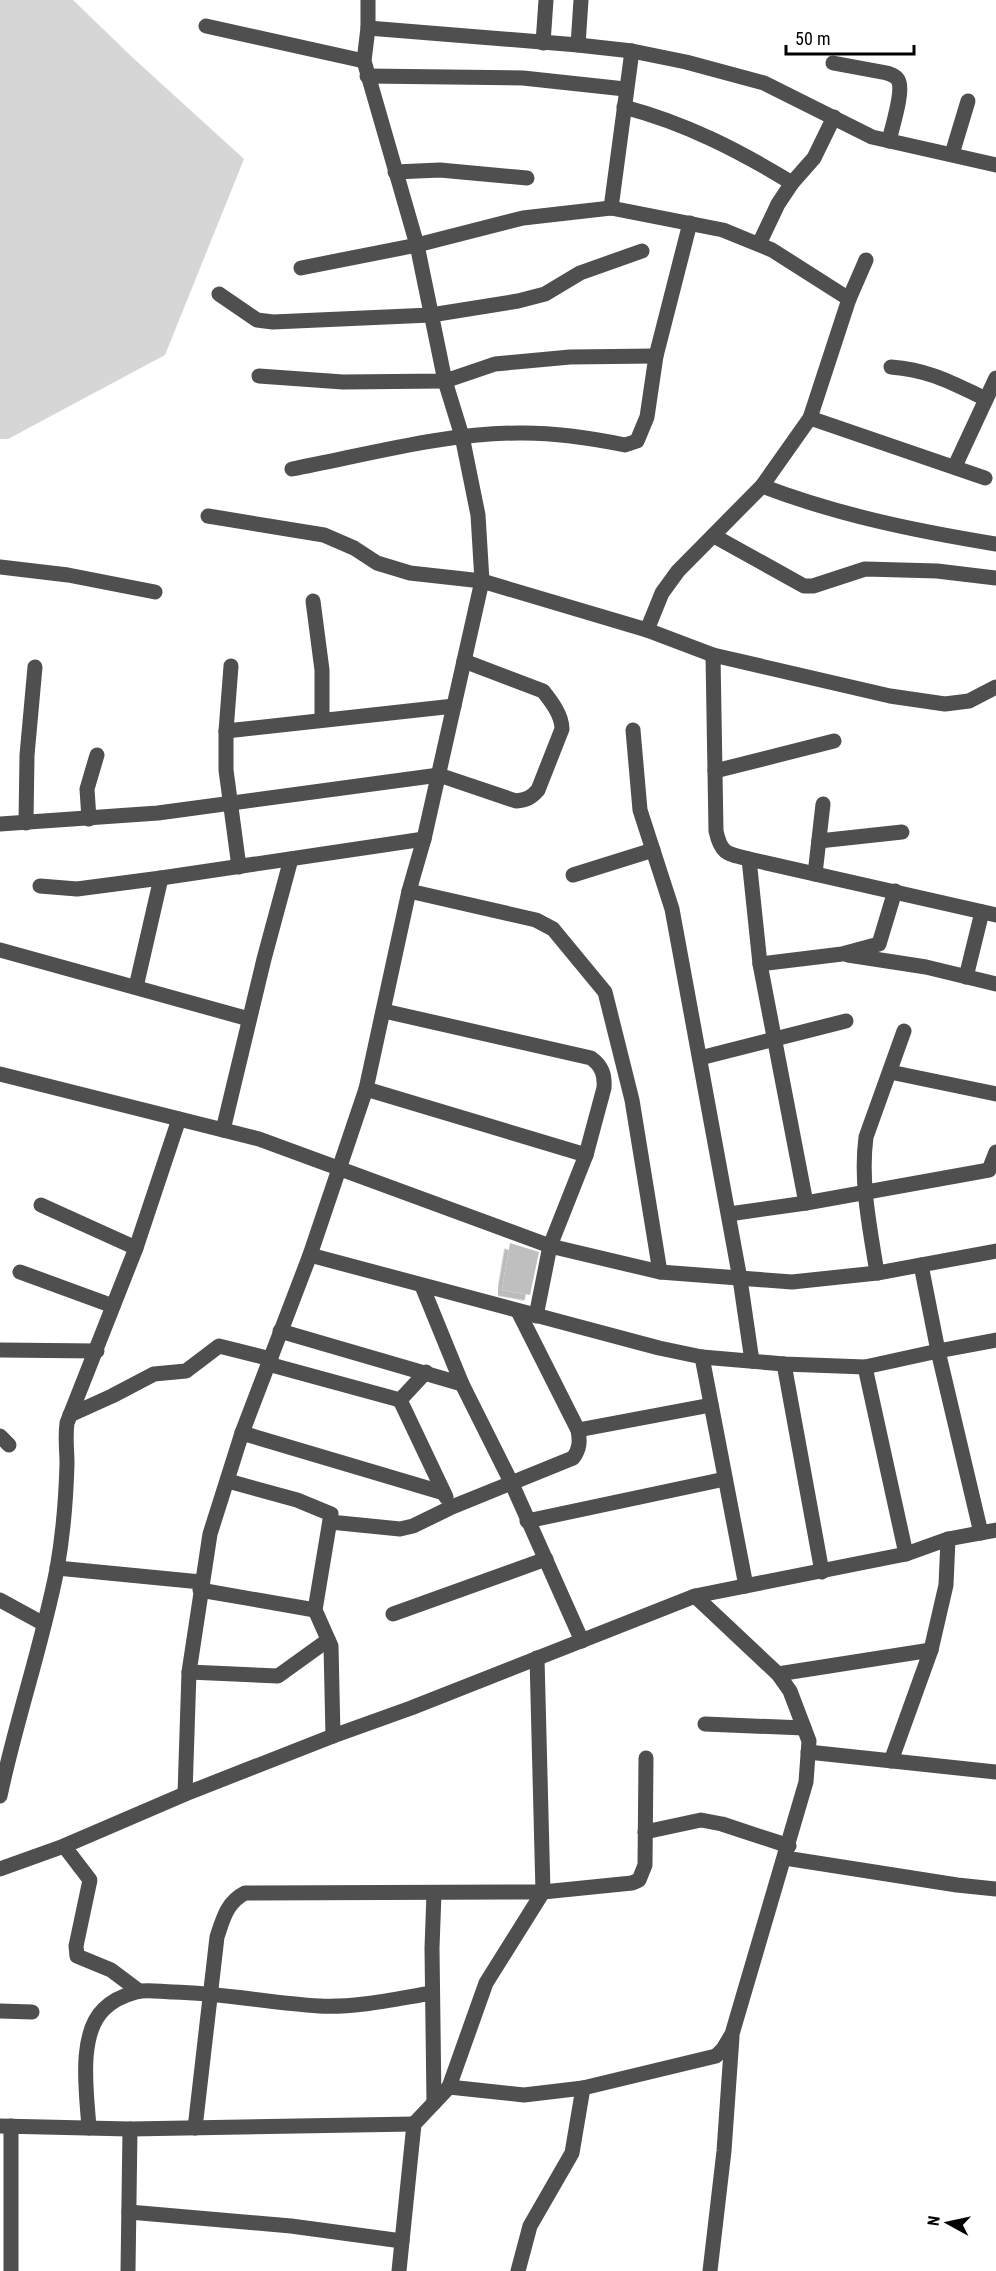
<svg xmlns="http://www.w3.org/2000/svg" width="996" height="2271" viewBox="0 0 996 2271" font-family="'Roboto Condensed',sans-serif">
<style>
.green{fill:#d6d6d6}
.building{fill:#bfbfbf;filter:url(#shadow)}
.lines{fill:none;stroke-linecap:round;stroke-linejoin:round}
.minor{stroke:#4f4f4f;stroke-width:15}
</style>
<defs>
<filter id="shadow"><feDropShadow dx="-5.5" dy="5.5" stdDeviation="0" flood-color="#0004"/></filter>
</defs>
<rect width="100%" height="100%" fill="#fff"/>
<path class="green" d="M 0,0 L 73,0 L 132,57 L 244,159 L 165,355 L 8,439 L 0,439 Z"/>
<path class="building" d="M 510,1243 L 539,1252 L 530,1295 L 502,1290 Z"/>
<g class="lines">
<g class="minor">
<path d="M 206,26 L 364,61"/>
<path d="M 368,28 L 578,45 L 632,51 L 686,62 L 764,83 L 872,137 L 996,165"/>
<path d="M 543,43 L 546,0"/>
<path d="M 578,45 L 581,0"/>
<path d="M 833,63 L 887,73 C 892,75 897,76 899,82 C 903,94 892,127 889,141"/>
<path d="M 367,76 L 523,78 L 625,89"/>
<path d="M 624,107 C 685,123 738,150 792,183"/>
<path d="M 952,154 L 968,101"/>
<path d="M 395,172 L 440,170 L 527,178"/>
<path d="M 611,208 L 632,51"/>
<path d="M 759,244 L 778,204 L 792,183 L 814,158 L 834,117"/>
<path d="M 301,268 L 417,245 L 523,218 L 611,208 L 723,230 L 772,250 L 849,299"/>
<path d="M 219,294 L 257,320 L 273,322 L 431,315 L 518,301 L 545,294 L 580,273 L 642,251"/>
<path d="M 891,367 C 930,370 952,383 986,399"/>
<path d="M 259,376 L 343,382 L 445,381 L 495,364 L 570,357 L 656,356"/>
<path d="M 810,418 L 985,478"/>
<path d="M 955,466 L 996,378"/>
<path d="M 292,469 C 366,455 448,432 524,433 C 558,433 591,438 625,445 L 637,441 L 647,417 L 656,356 L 690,223"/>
<path d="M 762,486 C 838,515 916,531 996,544"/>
<path d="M 208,516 L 324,535 L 354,548 L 377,563 L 410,573 L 482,581 L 647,630 L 662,593 L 678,571 L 762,486 L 810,418 L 849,299 L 866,260"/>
<path d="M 714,536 L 804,586 L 813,586 L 865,569 L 937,571 L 996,578"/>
<path d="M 0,567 L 68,575 L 155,592"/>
<path d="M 313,601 L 322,670 L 322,720"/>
<path d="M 647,630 L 713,655"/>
<path d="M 231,666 L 226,731 L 226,770 L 239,867"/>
<path d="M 996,687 L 969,701 L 945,704 L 890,696 L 713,655 L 716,831 C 721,854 727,854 749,859 L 996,915"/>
<path d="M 633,730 L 640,810 L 672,909 L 740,1279 L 752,1361"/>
<path d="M 226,731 L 454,706"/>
<path d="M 715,771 L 834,741"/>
<path d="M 89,819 L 87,789 L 97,755"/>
<path d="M 26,823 L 27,755 L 35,667"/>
<path d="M 0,824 L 158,813 L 439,775 L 516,801 C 526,800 531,798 538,790 L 562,729 C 562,715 551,701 543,691 L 464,661"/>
<path d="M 819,841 L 902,832"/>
<path d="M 749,859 L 760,964 L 806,1203 L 989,1170 L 996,1152"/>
<path d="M 815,874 L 823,804"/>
<path d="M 573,875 L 653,850"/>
<path d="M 40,886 L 77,889 L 161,878 L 424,839"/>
<path d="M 409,891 L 536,920 L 553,929 L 605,992 L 632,1100 L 660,1272"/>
<path d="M 0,950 L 249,1019"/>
<path d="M 848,955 L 926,967 L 996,984"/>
<path d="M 760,964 L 842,954 L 879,944 L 895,891"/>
<path d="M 966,977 L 982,912"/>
<path d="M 136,987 L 161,878"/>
<path d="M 384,1011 L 591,1058 C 602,1066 605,1075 604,1088 L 586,1155 L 550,1246 L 536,1316"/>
<path d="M 700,1058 L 846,1021"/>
<path d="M 890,1072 L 996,1094"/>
<path d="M 0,1074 L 259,1139 L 550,1246 L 660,1272 L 792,1282 L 877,1273 L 996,1251"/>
<path d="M 366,1089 L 586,1155"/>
<path d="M 223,1130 L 264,959 L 291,859"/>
<path d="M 41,1205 L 136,1248"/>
<path d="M 729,1214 L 806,1203"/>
<path d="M 310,1255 L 659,1348 L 702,1357 L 784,1364 L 865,1367 L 938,1351 L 921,1265"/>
<path d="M 20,1272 L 113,1306"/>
<path d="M 877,1273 C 870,1228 860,1183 866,1137 L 904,1031"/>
<path d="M 422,1286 L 462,1384 L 512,1484 L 582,1641"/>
<path d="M 280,1331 L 462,1384"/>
<path d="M 0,1350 L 97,1351"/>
<path d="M 702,1357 L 746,1586"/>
<path d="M 268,1364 L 400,1400"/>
<path d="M 784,1364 L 822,1572"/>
<path d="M 865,1367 L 906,1554"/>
<path d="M 426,1372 L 400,1400 L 446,1497"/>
<path d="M 70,1415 L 112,1396 L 154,1374 L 186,1371 L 219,1346 L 271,1359"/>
<path d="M 578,1430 L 711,1405"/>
<path d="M 242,1433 L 444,1493"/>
<path d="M 0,1436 L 9,1445"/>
<path d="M 228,1481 L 297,1500 L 331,1514 L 315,1610 L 331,1646 L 333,1736"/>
<path d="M 527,1521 L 725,1479"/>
<path d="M 330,1522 L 400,1529 L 413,1526 L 452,1507 L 573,1458 C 580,1449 580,1441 578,1430 L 518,1311"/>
<path d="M 981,1533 L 938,1351 L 996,1340"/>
<path d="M 57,1568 L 201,1582"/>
<path d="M 200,1590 L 315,1610"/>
<path d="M 0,1600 L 44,1624"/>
<path d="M 393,1614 L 546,1559"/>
<path d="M 931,1650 L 946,1585 L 948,1539"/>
<path d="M 189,1672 L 278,1676 L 328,1640"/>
<path d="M 778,1674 L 931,1650 L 891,1761"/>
<path d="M 705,1724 L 804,1728"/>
<path d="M 808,1752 L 996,1772"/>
<path d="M 185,1794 L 189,1672 L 210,1534 L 242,1433 L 310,1255 L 366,1089 L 409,891 L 424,839 L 482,581 L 478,515 L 462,436 L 445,381 L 417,245 L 364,61 L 368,28 L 368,0"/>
<path d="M 0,1796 C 16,1720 42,1646 57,1569 C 63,1535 66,1499 67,1464 C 67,1450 65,1437 67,1423 L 136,1248 L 179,1119"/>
<path d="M 645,1832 L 701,1820 L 722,1824 L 789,1846"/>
<path d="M 64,1846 L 90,1880 L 76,1946 L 77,1956 L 111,1970 L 139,1991"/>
<path d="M 785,1858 L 957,1885 L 996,1889"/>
<path d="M 0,1869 L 64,1846 L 185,1794 L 333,1736 L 411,1708 L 695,1596 L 906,1554 L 948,1539 L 996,1530"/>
<path d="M 434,1893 L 432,1948 L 434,2103"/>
<path d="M 0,2011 L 32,2012"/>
<path d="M 449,2087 L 486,1983 L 543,1892 L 537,1658"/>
<path d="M 0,2126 L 130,2129 L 414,2124"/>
<path d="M 89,2128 C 87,2095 77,2035 104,2009 C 113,2000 125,1995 136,1992 C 147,1989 161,1992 173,1992 C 222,1993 270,2003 319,2006 C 357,2008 395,1999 432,1993"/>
<path d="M 195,2128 L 217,1937 C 223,1919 227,1902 245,1893 L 543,1892 L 632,1883 L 639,1880 L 645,1865 L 646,1758"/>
<path d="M 129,2212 L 291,2226 L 402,2241"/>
<path d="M 11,2271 L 11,2126"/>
<path d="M 128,2271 L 130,2129"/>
<path d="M 399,2271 L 414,2124 L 449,2087 L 524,2095 L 583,2088 L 716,2056 L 723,2049 L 732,2034 L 806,1782 L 809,1741 L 790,1691 L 778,1674 L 695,1596"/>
<path d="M 518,2271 L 530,2226 L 572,2153 L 583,2088"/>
<path d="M 710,2271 L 724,2151 L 732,2037"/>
</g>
</g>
<g transform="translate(948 2223) rotate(278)" stroke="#ffffff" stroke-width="4.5" paint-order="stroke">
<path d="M0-4.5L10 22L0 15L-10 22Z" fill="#000000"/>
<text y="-9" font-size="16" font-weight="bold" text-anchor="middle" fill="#000000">N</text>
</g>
<path d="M786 45v9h128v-9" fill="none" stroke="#000000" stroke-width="3"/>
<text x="795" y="45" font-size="18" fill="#000000" stroke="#ffffff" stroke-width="4.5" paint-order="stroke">50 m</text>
</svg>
